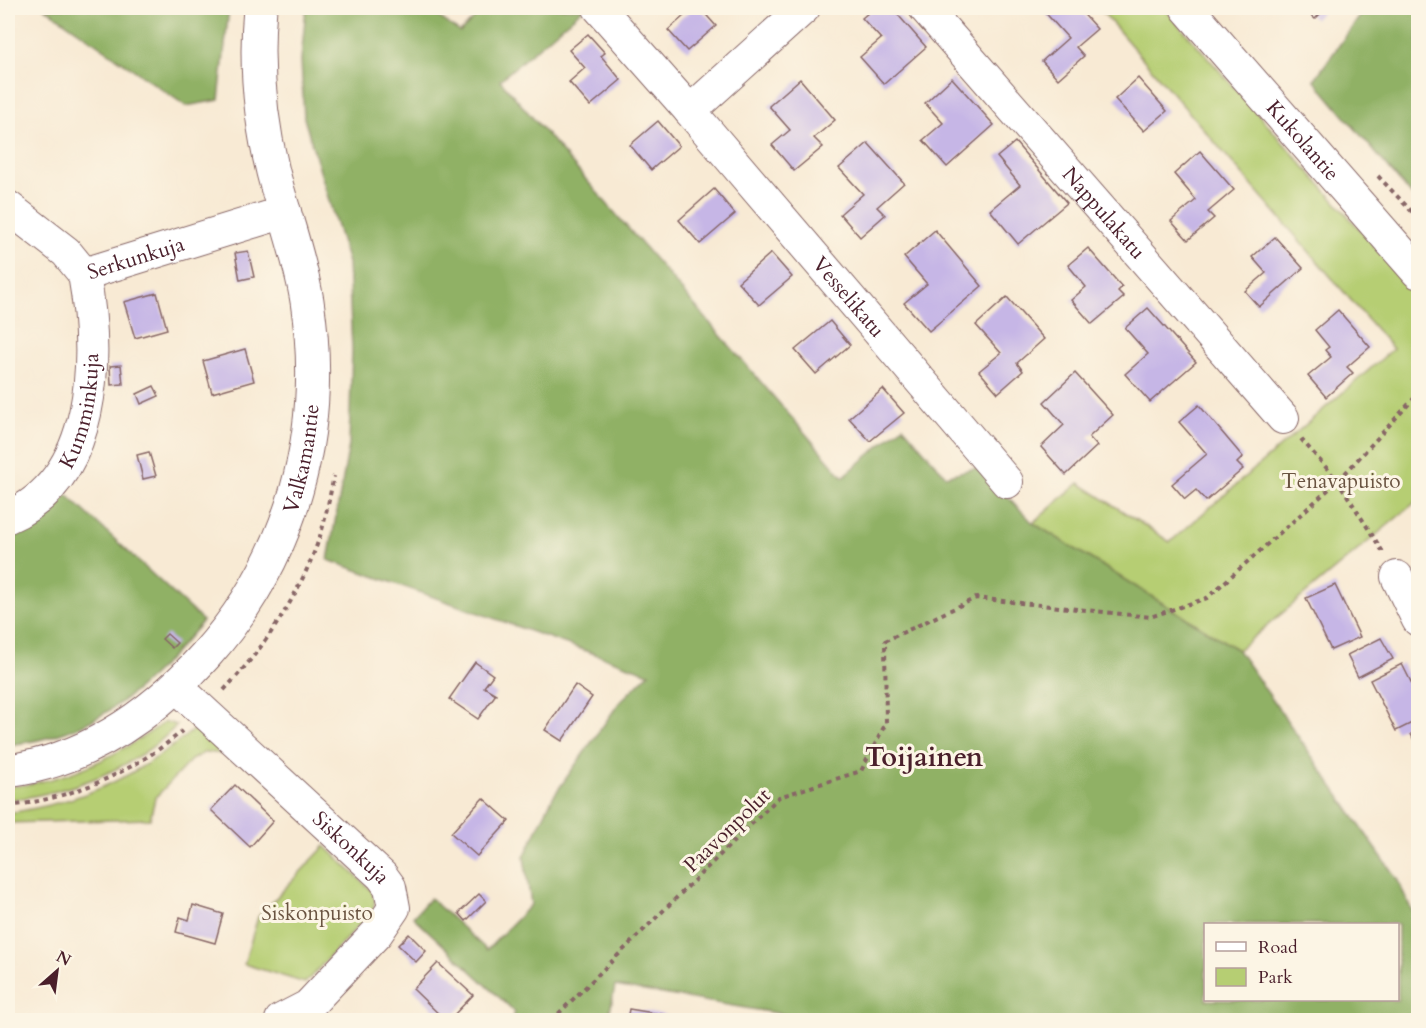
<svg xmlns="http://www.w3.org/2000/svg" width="1426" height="1028" viewBox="0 0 1426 1028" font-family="Cardo,serif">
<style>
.green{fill:#b6ce73;stroke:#80764f;stroke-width:1.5}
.forest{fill:#90b165;stroke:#6d6848;stroke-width:1.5;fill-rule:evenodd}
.building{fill:#c6b6e6}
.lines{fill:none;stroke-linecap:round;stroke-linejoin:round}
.street-casing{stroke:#876666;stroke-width:34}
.secondary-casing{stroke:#876666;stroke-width:35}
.path{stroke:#876666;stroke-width:4;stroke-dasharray:4.5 4.5;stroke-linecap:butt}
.street{stroke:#fff;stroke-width:32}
.secondary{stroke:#fff;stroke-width:33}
.labels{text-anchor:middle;stroke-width:6;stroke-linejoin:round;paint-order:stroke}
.street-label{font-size:21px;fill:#4a1f2b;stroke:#fcf5e5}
.park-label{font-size:21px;fill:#6a5441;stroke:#fcf5e5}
.district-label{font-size:27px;font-weight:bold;fill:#4a1f2b;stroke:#fcf5e5}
</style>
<rect width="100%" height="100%" fill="#fcf5e5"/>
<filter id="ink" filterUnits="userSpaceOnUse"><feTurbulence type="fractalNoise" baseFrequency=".0167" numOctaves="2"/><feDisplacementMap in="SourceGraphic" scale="12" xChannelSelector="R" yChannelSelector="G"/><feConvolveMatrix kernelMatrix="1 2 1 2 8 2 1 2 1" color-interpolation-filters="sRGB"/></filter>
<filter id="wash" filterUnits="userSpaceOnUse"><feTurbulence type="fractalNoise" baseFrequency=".008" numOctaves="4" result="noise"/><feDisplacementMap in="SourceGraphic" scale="24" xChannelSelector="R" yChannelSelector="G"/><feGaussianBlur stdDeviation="1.35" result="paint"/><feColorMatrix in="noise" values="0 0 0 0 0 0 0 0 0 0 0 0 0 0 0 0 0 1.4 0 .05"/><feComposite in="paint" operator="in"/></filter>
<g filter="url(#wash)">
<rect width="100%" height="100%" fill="#f8ead4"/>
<g class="green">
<path d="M 1099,8 L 1164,8 L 1418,295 L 1418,500 L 1238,650 L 1033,523 L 1079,483 L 1170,542 L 1393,349 Z"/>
<path d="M 165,722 L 177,725 C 134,770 68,793 8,800 L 8,787 C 66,782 117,756 165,722 Z"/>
<path d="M 199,725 L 204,725 L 225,754 L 205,752 L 191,760 L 155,798 L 150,819 L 8,823 L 8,813 C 84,802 141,775 199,725 Z"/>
<path d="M 325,846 L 371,890 L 375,900 L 373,910 L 305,983 L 244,964 L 258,917 Z"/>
</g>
<g class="forest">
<path d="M 45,8 L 229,8 L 219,100 L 186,106 Z"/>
<path d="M 306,8 L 426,8 L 460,32 L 485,8 L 584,8 L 500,80 L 843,477 L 903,426 L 946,476 L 975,468 L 987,475 L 1033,523 L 1238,650 L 1397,879 L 1418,924 L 1418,1020 L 817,1020 L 615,986 L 608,1020 L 511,1020 L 515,1012 L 413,917 L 430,898 L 487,950 L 531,904 L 524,857 L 553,797 L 619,703 L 649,673 L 328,560 L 349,445 L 352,349 L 348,263 L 304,118 L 301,60 ZM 1206,924 L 1398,924 L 1398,1000 L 1206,1000 Z"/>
<path d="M 1366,8 L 1418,8 L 1418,203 L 1314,80 Z"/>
<path d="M 67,495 L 203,621 C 146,687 98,736 8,745 L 8,533 L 41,518 Z"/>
</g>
<g id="blocks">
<g class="building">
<path d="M 693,8 L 700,8 L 716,26 L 687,51 L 668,30 Z"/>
<path d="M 874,8 L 892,8 L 926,47 L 884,84 L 860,57 L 881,39 L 862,18 Z"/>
<path d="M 1045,8 L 1078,8 L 1097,29 L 1076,47 L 1084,56 L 1058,79 L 1042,61 L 1068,38 L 1042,9 Z"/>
<path d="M 1303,8 L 1326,8 L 1315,19 Z"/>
<path d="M 588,34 L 605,53 L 601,56 L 621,80 L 590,106 L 569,82 L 585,68 L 569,50 Z"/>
<path d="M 952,78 L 994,125 L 947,167 L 923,140 L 943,123 L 925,103 Z"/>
<path d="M 1138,78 L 1167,111 L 1144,131 L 1115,99 Z"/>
<path d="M 800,79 L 835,120 L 814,138 L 823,147 L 794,171 L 772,145 L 790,130 L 769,106 Z"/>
<path d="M 658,121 L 679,146 L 651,170 L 630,145 Z"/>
<path d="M 1015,142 L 1067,203 L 1018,244 L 990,210 L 1020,185 L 997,157 Z"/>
<path d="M 868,143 L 904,183 L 877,207 L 885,215 L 860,237 L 840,214 L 863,194 L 839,168 Z"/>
<path d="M 1200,151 L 1234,190 L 1208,212 L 1214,218 L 1188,240 L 1171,221 L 1196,200 L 1174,174 Z"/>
<path d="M 714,189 L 735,214 L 700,244 L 679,220 Z"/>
<path d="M 935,230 L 982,286 L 929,331 L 904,303 L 927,284 L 904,257 Z"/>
<path d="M 1275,237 L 1303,268 L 1259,307 L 1245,291 L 1266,273 L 1252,257 Z"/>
<path d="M 1088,248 L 1122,287 L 1118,291 L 1124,297 L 1092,324 L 1071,300 L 1086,287 L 1068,265 Z"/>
<path d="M 248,251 L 254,277 L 240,280 L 235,253 Z"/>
<path d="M 771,253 L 792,277 L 759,305 L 738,282 Z"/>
<path d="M 157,293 L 167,329 L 135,338 L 124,302 Z"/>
<path d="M 1007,297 L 1044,339 L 1017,363 L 1023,371 L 998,393 L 979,371 L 1001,353 L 976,325 Z"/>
<path d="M 1148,308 L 1196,362 L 1150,402 L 1125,374 L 1148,354 L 1125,328 Z"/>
<path d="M 1338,310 L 1370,347 L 1347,367 L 1353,373 L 1326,397 L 1308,376 L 1331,357 L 1325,350 L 1329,347 L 1315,330 Z"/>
<path d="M 830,321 L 850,345 L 816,374 L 795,350 Z"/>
<path d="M 245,349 L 254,381 L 212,393 L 203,361 Z"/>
<path d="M 121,365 L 123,384 L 111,385 L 110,366 Z"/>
<path d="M 1075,373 L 1113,415 L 1089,437 L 1097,446 L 1066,475 L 1041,447 L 1064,425 L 1044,402 Z"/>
<path d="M 154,386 L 159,396 L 141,404 L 137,394 Z"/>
<path d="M 883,389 L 904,413 L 870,441 L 849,418 Z"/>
<path d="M 1199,405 L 1243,457 L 1237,463 L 1243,469 L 1206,501 L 1196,490 L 1185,499 L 1172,484 L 1207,454 L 1179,422 Z"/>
<path d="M 149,452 L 156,476 L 143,479 L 137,455 Z"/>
<path d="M 1335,585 L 1360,637 L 1331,650 L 1306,598 Z"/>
<path d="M 167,634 L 177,643 L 172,648 L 162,639 Z"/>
<path d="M 1381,638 L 1393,659 L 1358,677 L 1347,655 Z"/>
<path d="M 475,662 L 493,675 L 484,687 L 496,694 L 478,719 L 449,699 Z"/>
<path d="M 1402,664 L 1418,696 L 1418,720 L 1396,731 L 1370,680 Z"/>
<path d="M 575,685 L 592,697 L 562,741 L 545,730 Z"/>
<path d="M 1418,730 L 1418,749 L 1411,734 Z"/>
<path d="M 235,785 L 273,821 L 250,847 L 211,810 Z"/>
<path d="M 483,798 L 509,821 L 477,856 L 451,833 Z"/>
<path d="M 479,894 L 486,901 L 466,921 L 459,913 Z"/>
<path d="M 193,905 L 223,914 L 215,943 L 176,932 L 180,917 L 189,920 Z"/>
<path d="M 409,934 L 426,951 L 416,962 L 398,945 Z"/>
<path d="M 438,963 L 473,995 L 449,1020 L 445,1020 L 413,989 Z"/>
<path d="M 629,1009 L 690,1019 L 690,1020 L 627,1020 Z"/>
</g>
</g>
</g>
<g filter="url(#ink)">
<use href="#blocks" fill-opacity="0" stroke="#876666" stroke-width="1.5"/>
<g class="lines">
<g class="street-casing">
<g id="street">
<path d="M 599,8 L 690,111"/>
<path id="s1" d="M 804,8 L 690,111 L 1007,482"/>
<path id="s2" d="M 925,8 L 1283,418"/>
<path id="s3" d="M 8,207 L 66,252 L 84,274 L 285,212"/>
<path id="s4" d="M 8,517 C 98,478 99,357 84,274"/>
<path d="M 1397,577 L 1418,620"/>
<path id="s5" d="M 177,687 L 382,876 L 390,887 L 394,908 L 377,933 L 308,1006 L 281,1020"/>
</g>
</g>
<g class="secondary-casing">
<g id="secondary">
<path id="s6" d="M 1187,8 L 1418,272"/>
<path id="s7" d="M 8,771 C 87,760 152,715 205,656 C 293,558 327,430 307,301 C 300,257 284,215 273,172 C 260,119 255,62 260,8"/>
</g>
</g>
<g class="path">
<path d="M 1378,176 L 1418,218"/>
<path d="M 1301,439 L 1338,481 L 1383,552"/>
<path d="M 224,690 C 267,645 303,590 322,530 C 327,512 330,494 334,476"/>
<path d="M 8,806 C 70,799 135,772 182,731"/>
<path d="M 552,1020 L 779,797 L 861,771 L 886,723 L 885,641 L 976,598 L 1150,617 L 1207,598 L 1338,481 L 1418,394"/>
</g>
<use href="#street" class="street"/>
<use href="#secondary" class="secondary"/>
</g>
</g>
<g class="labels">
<g class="street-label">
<text dy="7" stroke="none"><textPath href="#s6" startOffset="176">Kukolantie</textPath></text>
<text dy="7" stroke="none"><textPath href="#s2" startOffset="272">Nappulakatu</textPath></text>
<text dy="7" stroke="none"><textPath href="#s3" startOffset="156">Serkunkuja</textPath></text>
<text dy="7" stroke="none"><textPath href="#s1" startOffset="398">Vesselikatu</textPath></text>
<text dy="7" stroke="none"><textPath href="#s4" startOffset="136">Kumminkuja</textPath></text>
<text dy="7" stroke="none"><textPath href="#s7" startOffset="456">Valkamantie</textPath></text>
<text transform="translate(727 830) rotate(-44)" y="7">Paavonpolut</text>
<text dy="7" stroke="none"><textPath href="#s5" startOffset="237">Siskonkuja</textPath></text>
</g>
<g class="park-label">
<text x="1341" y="488">Tenavapuisto</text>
<text x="317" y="920">Siskonpuisto</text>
</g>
<g class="district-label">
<text x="924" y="766">Toijainen</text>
</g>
</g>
<rect width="1426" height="1028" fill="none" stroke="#fcf5e5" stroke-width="30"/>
<rect x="1204" y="923" width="195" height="78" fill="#fcf5e5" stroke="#b59f9b" stroke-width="1.5"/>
<rect x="1216" y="942" width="30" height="9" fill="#ffffff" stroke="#b59f9b" stroke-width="1.5"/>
<text x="1258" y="953" font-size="18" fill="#4a1f2b">Road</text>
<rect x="1216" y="968" width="30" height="18" fill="#b6ce73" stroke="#b59f9b" stroke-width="1.5"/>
<text x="1258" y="983" font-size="18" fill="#4a1f2b">Park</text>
<g transform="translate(57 971) rotate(28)" stroke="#fcf5e5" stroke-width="4.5" paint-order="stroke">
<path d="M0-4.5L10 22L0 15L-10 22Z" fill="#4a1f2b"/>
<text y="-9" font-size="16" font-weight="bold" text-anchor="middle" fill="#4a1f2b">N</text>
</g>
</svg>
